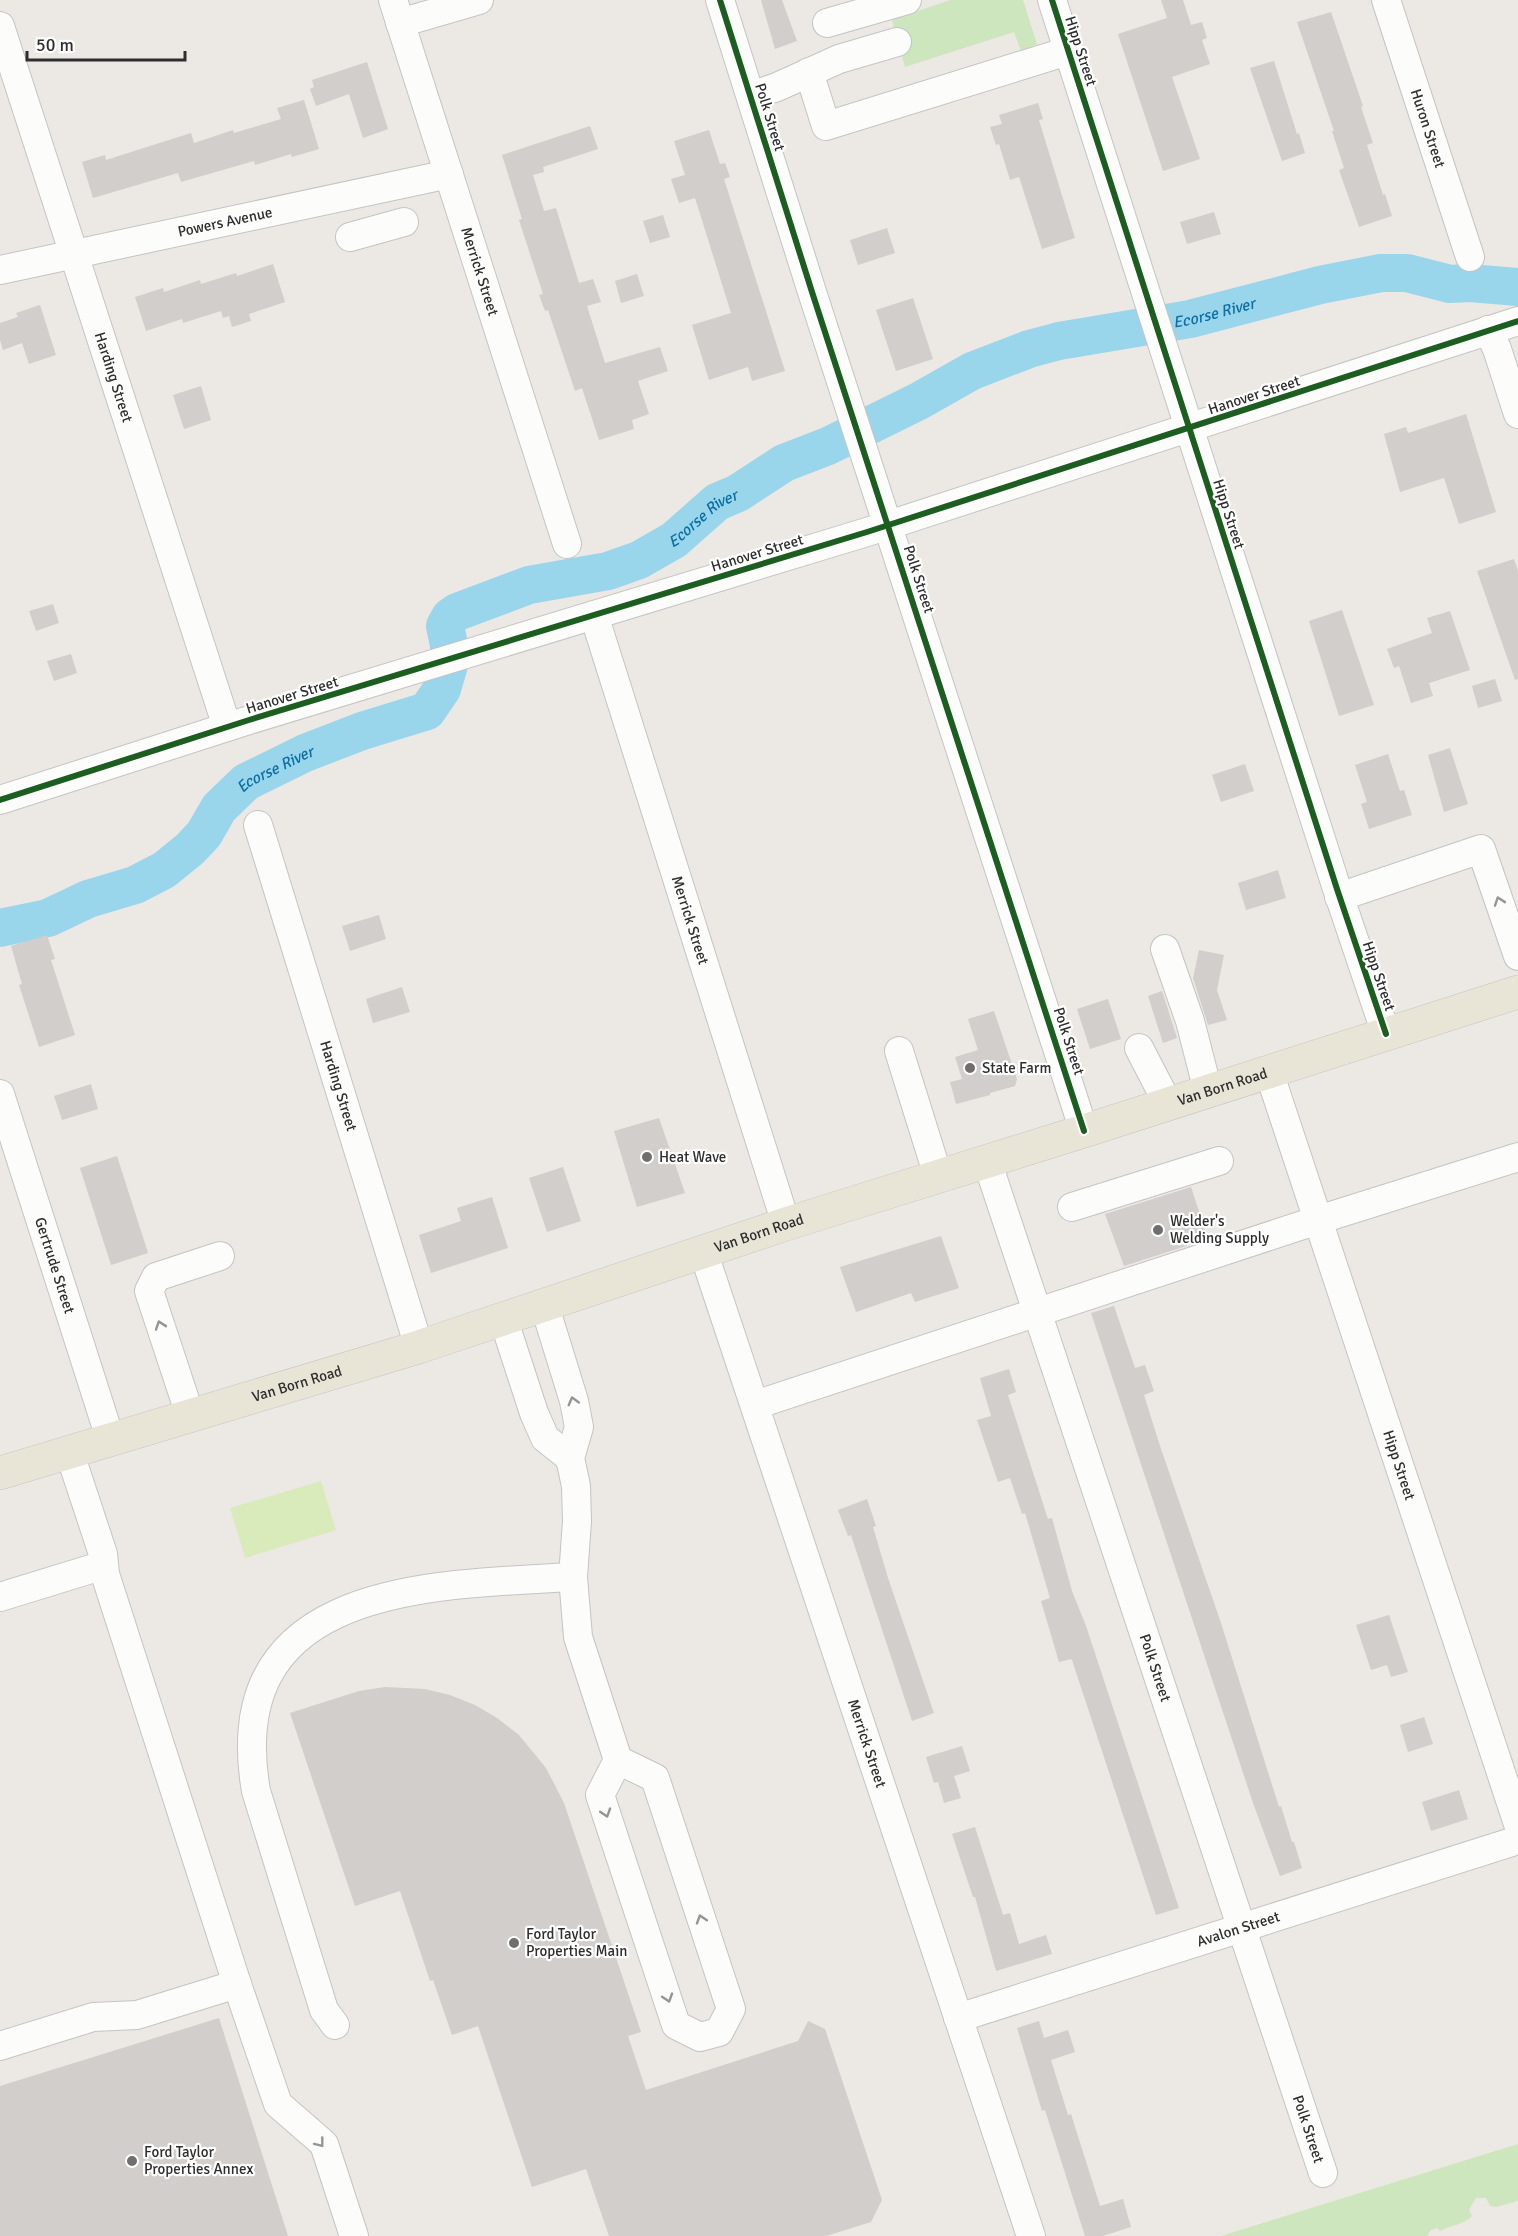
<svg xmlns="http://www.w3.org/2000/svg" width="1518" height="2236" viewBox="0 0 1518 2236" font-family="Signika,sans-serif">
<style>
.green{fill:#cee6be}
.pitch{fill:#d9eabb}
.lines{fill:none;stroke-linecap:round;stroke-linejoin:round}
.river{stroke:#99d6ec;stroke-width:38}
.building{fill:#d1cecb}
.minor-casing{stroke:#c5c4c5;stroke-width:30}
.major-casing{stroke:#c6c5c4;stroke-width:34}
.minor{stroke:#fcfcfb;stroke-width:28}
.major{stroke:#e8e4d6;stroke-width:33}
.cycleway-casing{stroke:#fff;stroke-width:10}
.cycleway{stroke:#1b5e20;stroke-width:6}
.oneway{stroke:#959594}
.poi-dot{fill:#706f6e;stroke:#fff;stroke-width:2}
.labels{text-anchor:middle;stroke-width:4.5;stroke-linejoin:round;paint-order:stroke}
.street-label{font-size:15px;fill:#2e2e2e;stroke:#fff}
.poi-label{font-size:15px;fill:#2e2e2e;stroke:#fff;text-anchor:start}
.water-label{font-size:16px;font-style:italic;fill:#0d6fa3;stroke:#fff}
</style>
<rect width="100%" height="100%" fill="#ece8e4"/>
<g class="green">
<path d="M 950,0 L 1023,0 L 1037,44 L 1021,51 L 1014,32 L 905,67 L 892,20 Z"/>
<path d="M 1518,2144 L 1518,2201 L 1496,2207 L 1490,2206 L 1486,2198 L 1476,2198 L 1469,2210 L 1472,2216 C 1464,2225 1450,2225 1440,2231 L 1437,2228 L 1431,2230 L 1427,2236 L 1221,2236 Z"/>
</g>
<path class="pitch" d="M 321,1481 L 336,1530 L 245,1558 L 230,1508 Z"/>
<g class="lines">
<path class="river" id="s1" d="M 0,928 L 48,918 L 88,899 L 135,885 L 164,870 L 190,849 L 204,834 L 219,808 L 246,782 L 305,753 L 362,731 L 427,711 L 442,689 L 449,665 L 449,645 L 445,626 L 450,617 L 457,612 L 529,585 L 608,571 L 639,560 L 674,540 L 717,502 L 738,493 L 784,463 L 828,446 L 919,401 L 972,371 L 1029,349 L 1059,341 L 1190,319 L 1320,285 L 1381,273 L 1407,273 L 1450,284 L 1470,283 L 1518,287"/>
</g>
<g class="building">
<path d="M 761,0 L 782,0 L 797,41 L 775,49 Z"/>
<path d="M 1161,0 L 1183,0 L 1191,25 L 1202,22 L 1207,38 L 1202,40 L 1210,64 L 1172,77 L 1200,159 L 1163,171 L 1118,34 L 1167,18 Z"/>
<path d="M 1331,12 L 1363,106 L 1361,107 L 1373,143 L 1367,145 L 1383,195 L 1385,194 L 1392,216 L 1359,227 L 1339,170 L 1344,168 L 1332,131 L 1334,131 L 1297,22 Z"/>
<path d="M 1274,61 L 1297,134 L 1299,133 L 1305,153 L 1282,161 L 1250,68 Z"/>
<path d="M 367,62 L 388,129 L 363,138 L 349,94 L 316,106 L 310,89 L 314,87 L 312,80 Z"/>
<path d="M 304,100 L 319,149 L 292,157 L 291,154 L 255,165 L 254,161 L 181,182 L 178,173 L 93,198 L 82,162 L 105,155 L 106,160 L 191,133 L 194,143 L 233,130 L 234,133 L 281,119 L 277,108 Z"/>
<path d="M 1038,103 L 1043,119 L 1039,120 L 1075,238 L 1042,249 L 1019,177 L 1010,180 L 999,144 L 996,145 L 990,127 L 1002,124 L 999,115 Z"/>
<path d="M 590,126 L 598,149 L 543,167 L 544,172 L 533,175 L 544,211 L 556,208 L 579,283 L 593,279 L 601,302 L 587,306 L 605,363 L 660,347 L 668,371 L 638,381 L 649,414 L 632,420 L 634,429 L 599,440 L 582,388 L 575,391 L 548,310 L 545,311 L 539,295 L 543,294 L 519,220 L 522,219 L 502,155 Z"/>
<path d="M 709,130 L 720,164 L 725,163 L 730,177 L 724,179 L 785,371 L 752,381 L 748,367 L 709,380 L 692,325 L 731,313 L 695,198 L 679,203 L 671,179 L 685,175 L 674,141 Z"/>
<path d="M 1214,212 L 1221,234 L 1187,244 L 1180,222 Z"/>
<path d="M 663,215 L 670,237 L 650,243 L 643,221 Z"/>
<path d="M 887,228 L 895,253 L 858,265 L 850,240 Z"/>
<path d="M 273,264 L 285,302 L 249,314 L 251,321 L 232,327 L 229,316 L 223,318 L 221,311 L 183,323 L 182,319 L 146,331 L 135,297 L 163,288 L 164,292 L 200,280 L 201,284 L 236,273 L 237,276 Z"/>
<path d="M 637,274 L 644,296 L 621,303 L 615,281 Z"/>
<path d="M 913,298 L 933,359 L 896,371 L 876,310 Z"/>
<path d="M 40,305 L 56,355 L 29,364 L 22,343 L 3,350 L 0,340 L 0,323 L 18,317 L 16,313 Z"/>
<path d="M 201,386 L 211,420 L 184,429 L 173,395 Z"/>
<path d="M 1466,414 L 1496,512 L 1459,524 L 1444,478 L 1400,492 L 1384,434 L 1406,427 L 1408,433 Z"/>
<path d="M 1514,559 L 1518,571 L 1518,679 L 1515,680 L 1477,571 Z"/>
<path d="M 53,604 L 59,623 L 36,631 L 29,611 Z"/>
<path d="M 1342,610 L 1374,705 L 1339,716 L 1309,621 Z"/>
<path d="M 1450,611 L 1470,670 L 1429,683 L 1433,696 L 1411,703 L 1399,666 L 1394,668 L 1387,649 L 1432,633 L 1427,618 Z"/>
<path d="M 71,654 L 77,673 L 54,681 L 47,661 Z"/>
<path d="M 1495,679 L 1502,701 L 1478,708 L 1472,686 Z"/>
<path d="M 1450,748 L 1468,804 L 1444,812 L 1428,755 Z"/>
<path d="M 1388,754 L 1400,791 L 1404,790 L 1412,815 L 1369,829 L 1361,804 L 1367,802 L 1355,765 Z"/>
<path d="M 1245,764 L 1254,791 L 1221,802 L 1212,775 Z"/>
<path d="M 1278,870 L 1286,898 L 1246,910 L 1238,883 Z"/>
<path d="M 379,915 L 386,939 L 350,951 L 342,926 Z"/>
<path d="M 47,935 L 55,959 L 51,960 L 75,1035 L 39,1047 L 19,985 L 22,984 L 11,946 Z"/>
<path d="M 1199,950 L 1224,955 L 1217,990 L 1227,1020 L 1208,1025 L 1193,978 Z"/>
<path d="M 402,987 L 410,1012 L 373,1023 L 366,999 Z"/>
<path d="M 1162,991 L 1177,1038 L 1163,1043 L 1148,996 Z"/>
<path d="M 1108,999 L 1121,1039 L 1090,1049 L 1077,1009 Z"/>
<path d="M 994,1011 L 1017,1079 L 1015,1086 L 990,1093 L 990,1095 L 956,1104 L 950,1082 L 962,1079 L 955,1057 L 978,1050 L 968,1019 Z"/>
<path d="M 91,1084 L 98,1109 L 62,1120 L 54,1096 Z"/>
<path d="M 659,1118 L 685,1193 L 637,1207 L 614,1131 Z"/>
<path d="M 117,1156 L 148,1253 L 111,1265 L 80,1168 Z"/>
<path d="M 563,1167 L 581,1221 L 547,1232 L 529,1178 Z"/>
<path d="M 1191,1187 L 1208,1239 L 1124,1266 L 1105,1214 Z"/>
<path d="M 492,1197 L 508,1248 L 431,1273 L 419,1235 L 461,1221 L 457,1208 Z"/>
<path d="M 941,1236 L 959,1288 L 915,1302 L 911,1293 L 856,1312 L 840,1267 Z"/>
<path d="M 1114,1306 L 1135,1368 L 1145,1365 L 1154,1391 L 1144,1395 L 1159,1443 L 1221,1623 L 1279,1807 L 1281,1806 L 1292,1842 L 1294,1842 L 1302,1868 L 1280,1876 L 1253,1803 L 1091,1313 Z"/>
<path d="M 1009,1369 L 1016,1392 L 1008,1395 L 1048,1519 L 1052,1518 L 1072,1591 L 1086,1626 L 1179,1908 L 1156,1915 L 1072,1660 L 1071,1659 L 1059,1662 L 1041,1601 L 1050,1598 L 1025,1513 L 1022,1514 L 1010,1478 L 998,1482 L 977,1420 L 991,1416 L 980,1378 Z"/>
<path d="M 867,1499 L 876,1526 L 873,1527 L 888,1578 L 934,1713 L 912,1721 L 851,1535 L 848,1536 L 838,1510 Z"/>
<path d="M 1389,1615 L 1408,1672 L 1391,1677 L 1387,1665 L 1371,1670 L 1356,1625 Z"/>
<path d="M 385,1687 L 425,1689 L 450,1695 L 475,1705 L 497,1718 L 519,1735 L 546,1768 L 564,1803 L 641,2032 L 628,2036 L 646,2090 L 798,2041 L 808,2021 L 825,2029 L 882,2200 L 871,2222 L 826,2236 L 609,2236 L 586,2169 L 532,2187 L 478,2026 L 452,2035 L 433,1980 L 430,1981 L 400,1891 L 355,1906 L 290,1713 L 359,1691 Z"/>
<path d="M 1424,1717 L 1433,1744 L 1408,1752 L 1400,1725 Z"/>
<path d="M 962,1746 L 970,1771 L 954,1776 L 961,1798 L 944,1803 L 938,1782 L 934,1783 L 926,1757 Z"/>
<path d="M 1459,1790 L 1468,1819 L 1431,1831 L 1422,1802 Z"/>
<path d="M 975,1827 L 1003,1915 L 1010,1913 L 1019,1944 L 1046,1935 L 1052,1954 L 996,1971 L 975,1897 L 973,1897 L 952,1834 Z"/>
<path d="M 219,2018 L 288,2236 L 0,2236 L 0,2086 Z"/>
<path d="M 1039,2021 L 1044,2038 L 1068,2030 L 1075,2052 L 1051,2060 L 1068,2115 L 1071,2114 L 1100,2206 L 1123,2199 L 1131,2227 L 1103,2236 L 1085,2236 L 1045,2110 L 1042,2111 L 1017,2028 Z"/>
</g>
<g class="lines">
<g class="minor-casing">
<g id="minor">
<path id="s2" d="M 393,0 L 567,544"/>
<path d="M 720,0 L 812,292 L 1084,1131"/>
<path d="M 1052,0 L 1337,889 L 1386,1034"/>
<path id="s3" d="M 1386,0 L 1470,257"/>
<path d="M 400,23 L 479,0"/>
<path d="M 827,23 L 907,0"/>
<path id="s4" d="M 0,26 L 227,727"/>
<path d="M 809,72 L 826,126 L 1068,51"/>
<path d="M 751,96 L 777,87 L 839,59 L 897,42"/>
<path d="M 350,237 L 404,222"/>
<path id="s5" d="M 0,270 L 449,174"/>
<path d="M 1488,330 L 1497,349 L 1518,414"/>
<path id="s6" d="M 594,615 L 786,1224"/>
<path d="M 0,800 L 249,720 L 867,532 L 1518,321"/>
<path id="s7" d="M 258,825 L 419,1347"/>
<path d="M 1339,897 L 1481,849 L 1518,956"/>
<path d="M 1165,949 L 1190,1021 L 1208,1091"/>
<path d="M 1139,1048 L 1168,1104"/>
<path d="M 899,1051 L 938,1176"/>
<path id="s8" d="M 1269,1072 L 1518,1824"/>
<path id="s9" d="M 0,1094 L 110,1438"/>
<path id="s10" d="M 987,1161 L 1323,2173"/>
<path d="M 1072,1207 L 1219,1161"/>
<path id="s11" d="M 703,1251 L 1031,2236"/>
<path d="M 544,1304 L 574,1401 L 579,1427 L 570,1458 L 576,1486 L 577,1521 L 573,1577 L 578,1637 L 618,1760 L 600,1795 L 676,2025 L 700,2037 L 719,2032 L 731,2009 L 655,1778 L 618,1760"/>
<path d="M 503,1318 L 534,1413 L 545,1438 L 570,1458"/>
<path d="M 755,1405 L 1318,1220 L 1518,1157"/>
<path d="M 190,1415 L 149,1291 L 156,1277 L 220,1256"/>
<path d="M 69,1451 L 103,1554 L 105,1574 L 237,1984 L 278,2104 L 324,2144 L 354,2236"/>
<path d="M 0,1597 L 104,1565"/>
<path id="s12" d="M 958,2018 L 1518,1840"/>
<path d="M 335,2025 L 324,2010 L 256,1791 C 220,1584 430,1585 573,1577"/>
<path d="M 0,2046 L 93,2017 L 137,2015 L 237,1984"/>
</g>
</g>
<g class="major-casing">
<g id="major">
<path id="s13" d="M 0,1473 L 419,1347 L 786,1224 L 1084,1131 L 1518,992"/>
</g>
</g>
<use href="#minor" class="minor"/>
<use href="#major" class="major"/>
<g class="cycleway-casing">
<g id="cycleway">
<path d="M 720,0 L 812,292 L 1084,1131"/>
<path d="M 1052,0 L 1337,889 L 1386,1034"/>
<path d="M 0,800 L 249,720 L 867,532 L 1518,321"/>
</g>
</g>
<use href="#cycleway" class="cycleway"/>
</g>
<defs><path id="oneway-chevron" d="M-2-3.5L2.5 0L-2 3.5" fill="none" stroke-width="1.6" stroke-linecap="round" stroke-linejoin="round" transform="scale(1.5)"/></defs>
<g class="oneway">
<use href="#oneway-chevron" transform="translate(1499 901) rotate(-109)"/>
<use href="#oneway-chevron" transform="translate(160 1325) rotate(-109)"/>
<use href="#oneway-chevron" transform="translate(573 1401) rotate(-105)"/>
<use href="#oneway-chevron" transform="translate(606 1813) rotate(72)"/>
<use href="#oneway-chevron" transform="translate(701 1919) rotate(-108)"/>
<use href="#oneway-chevron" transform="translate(668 1998) rotate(72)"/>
<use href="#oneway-chevron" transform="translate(320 2143) rotate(52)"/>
</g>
<g class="poi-dot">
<circle cx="970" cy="1068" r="6"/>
<circle cx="647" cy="1157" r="6"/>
<circle cx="1158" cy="1230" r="6"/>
<circle cx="514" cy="1943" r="6"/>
<circle cx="132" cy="2161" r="6"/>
</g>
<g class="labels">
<g class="street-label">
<text transform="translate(1081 51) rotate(72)" y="5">Hipp Street</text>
<text transform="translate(770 117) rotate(73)" y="5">Polk Street</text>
<text dy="5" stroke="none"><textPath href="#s3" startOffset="135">Huron Street</textPath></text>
<text dy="5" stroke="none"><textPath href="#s5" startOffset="230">Powers Avenue</textPath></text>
<text dy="5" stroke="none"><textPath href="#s2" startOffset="285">Merrick Street</textPath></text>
<text dy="5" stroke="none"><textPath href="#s4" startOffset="369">Harding Street</textPath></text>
<text transform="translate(1254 395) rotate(-18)" y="5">Hanover Street</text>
<text transform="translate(1229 514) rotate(72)" y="5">Hipp Street</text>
<text transform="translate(757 553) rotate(-17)" y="5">Hanover Street</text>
<text transform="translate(919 579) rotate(72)" y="5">Polk Street</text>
<text transform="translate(292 695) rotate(-17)" y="5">Hanover Street</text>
<text dy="5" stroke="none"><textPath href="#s6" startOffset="320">Merrick Street</textPath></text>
<text transform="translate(1379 976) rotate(71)" y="5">Hipp Street</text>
<text transform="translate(1069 1041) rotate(72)" y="5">Polk Street</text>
<text dy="5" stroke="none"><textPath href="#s7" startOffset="273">Harding Street</textPath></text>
<text dy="5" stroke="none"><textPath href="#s13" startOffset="1282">Van Born Road</textPath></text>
<text dy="5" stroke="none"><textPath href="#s13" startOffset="796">Van Born Road</textPath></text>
<text dy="5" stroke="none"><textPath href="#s9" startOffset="180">Gertrude Street</textPath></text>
<text dy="5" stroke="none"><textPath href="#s13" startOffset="310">Van Born Road</textPath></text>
<text dy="5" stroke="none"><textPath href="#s8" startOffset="414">Hipp Street</textPath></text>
<text dy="5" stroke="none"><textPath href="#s10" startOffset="534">Polk Street</textPath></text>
<text dy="5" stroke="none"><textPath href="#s11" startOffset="519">Merrick Street</textPath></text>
<text dy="5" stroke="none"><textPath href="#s12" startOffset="294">Avalon Street</textPath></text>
<text dy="5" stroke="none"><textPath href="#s10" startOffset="1020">Polk Street</textPath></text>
</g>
<g class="poi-label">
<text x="982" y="1073">State Farm</text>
<text x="659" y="1162">Heat Wave</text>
<text x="1170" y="1226">Welder's<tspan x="1170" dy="17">Welding Supply</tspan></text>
<text x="526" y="1939">Ford Taylor<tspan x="526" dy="17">Properties Main</tspan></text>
<text x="144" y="2157">Ford Taylor<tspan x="144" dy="17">Properties Annex</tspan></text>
</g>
<g class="water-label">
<text dy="6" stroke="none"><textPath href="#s1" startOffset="1426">Ecorse River</textPath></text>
<text dy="6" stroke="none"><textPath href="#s1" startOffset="868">Ecorse River</textPath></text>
<text dy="6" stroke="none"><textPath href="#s1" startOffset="328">Ecorse River</textPath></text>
</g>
</g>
<path d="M27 51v9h158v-9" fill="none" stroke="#2e2e2e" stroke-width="3"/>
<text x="36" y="51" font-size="18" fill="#2e2e2e" stroke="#ffffff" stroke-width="4.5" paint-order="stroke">50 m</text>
</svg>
